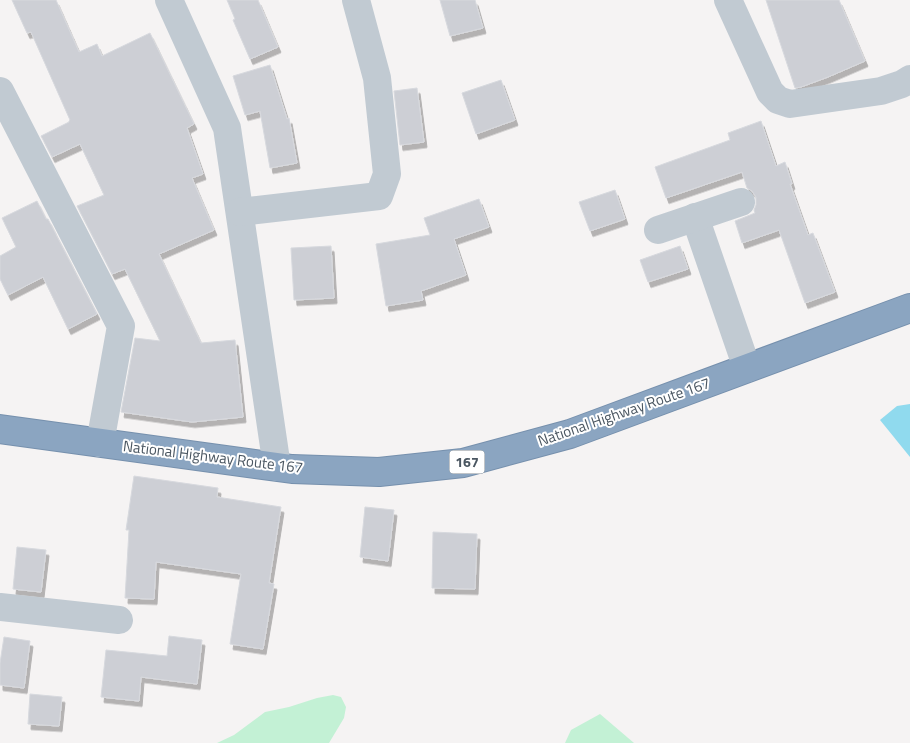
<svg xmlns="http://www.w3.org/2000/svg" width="910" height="743" viewBox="0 0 910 743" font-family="'Titillium Web',sans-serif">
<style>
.green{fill:#c3f1d5}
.water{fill:#90daee}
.building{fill:#cdcfd5;stroke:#d7d9de;filter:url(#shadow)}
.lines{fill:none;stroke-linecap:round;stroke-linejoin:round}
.highway-casing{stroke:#7690ad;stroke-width:30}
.street{stroke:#c1cad2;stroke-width:28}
.highway{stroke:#8ba5c1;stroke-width:28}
.labels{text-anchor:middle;stroke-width:4;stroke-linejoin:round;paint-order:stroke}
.shield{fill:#fff;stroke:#808990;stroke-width:1}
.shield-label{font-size:14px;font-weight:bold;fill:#4a5661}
.street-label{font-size:15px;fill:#4a5661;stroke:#fff}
</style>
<defs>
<filter id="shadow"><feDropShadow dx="3" dy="5.5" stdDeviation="0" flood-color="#0004"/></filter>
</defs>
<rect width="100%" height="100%" fill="#f5f3f3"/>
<g class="green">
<path d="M 333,695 L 341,697 L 346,707 L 344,718 L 329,743 L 217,743 L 234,735 L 265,712 L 289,707 L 317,698 Z"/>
<path d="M 600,714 L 634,743 L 565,743 L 571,730 Z"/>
</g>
<path class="water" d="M 910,404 L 910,457 L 880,420 L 897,406 Z"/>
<g class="building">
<path d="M 12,0 L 56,0 L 79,52 L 97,44 L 102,56 L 150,33 L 194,124 L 187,128 L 203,174 L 192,178 L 214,230 L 159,254 L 201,343 L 235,340 L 243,417 L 192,422 L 121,412 L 135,338 L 160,341 L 125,269 L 112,274 L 77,206 L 104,195 L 80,144 L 52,157 L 41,136 L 69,122 L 69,121 L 70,120 L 31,32 L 27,33 Z"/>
<path d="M 227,0 L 258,0 L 278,47 L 250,59 L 233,20 L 235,19 Z"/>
<path d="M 440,0 L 475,0 L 483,28 L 450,36 Z"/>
<path d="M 766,0 L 839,0 L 865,61 L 828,77 L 801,87 L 795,88 Z"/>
<path d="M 270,65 L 287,119 L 289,118 L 297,163 L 270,168 L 260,111 L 245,115 L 233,76 Z"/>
<path d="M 501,80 L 515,120 L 476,134 L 462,93 Z"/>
<path d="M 417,88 L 424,142 L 400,145 L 394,91 Z"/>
<path d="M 761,121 L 776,166 L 785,162 L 792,184 L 790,184 L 808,235 L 813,233 L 835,292 L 805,303 L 779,230 L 742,243 L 735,221 L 755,213 L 754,210 L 756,205 L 756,197 L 752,191 L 747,188 L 742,172 L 666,198 L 655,167 L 730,140 L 728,133 Z"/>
<path d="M 615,190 L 625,219 L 590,231 L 579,202 Z"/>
<path d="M 479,199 L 489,227 L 454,239 L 466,275 L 421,291 L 423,300 L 386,306 L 376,244 L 430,235 L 424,218 Z"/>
<path d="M 37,201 L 46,219 L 48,219 L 97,314 L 68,329 L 43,277 L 8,295 L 0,279 L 0,256 L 16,247 L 2,218 Z"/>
<path d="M 331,246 L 334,298 L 294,300 L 291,248 Z"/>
<path d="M 680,246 L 688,269 L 648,282 L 640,260 Z"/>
<path d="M 134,476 L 218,488 L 217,497 L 281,507 L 269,583 L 274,584 L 263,649 L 230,644 L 241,574 L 156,562 L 154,599 L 125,598 L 129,530 L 126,530 Z"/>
<path d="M 365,507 L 394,510 L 388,561 L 360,557 Z"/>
<path d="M 433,532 L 477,534 L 475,589 L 432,588 Z"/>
<path d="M 17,547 L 46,550 L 41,592 L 13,589 Z"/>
<path d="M 169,636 L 202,640 L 197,684 L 141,677 L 139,701 L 101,697 L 106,650 L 167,656 Z"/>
<path d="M 4,637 L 30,641 L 24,688 L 0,685 L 0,663 Z"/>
<path d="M 30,694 L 62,697 L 59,726 L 28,724 Z"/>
</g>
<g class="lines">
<g class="highway-casing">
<path id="highway" d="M 0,429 L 292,469 L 379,472 L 463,463 L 570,434 L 910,308"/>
</g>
<g class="street">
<path d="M 169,0 L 227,128 L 277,467"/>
<path d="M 728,0 L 770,92 L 778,100 L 790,104 L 881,91 L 902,84 L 910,79"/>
<path d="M 0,91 L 121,326 L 100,443"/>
<path d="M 240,212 L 379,196 L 387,174 L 377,78 L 356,0"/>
<path d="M 695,217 L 747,368"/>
<path d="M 658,230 L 741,202"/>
<path d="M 0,607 L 119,620"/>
</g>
<use href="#highway" class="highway"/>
</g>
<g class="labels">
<rect class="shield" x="449.5" y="450.5" width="35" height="23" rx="4"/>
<g class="shield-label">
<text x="467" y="467">167</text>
</g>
<g class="street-label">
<text transform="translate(624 412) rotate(-19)" y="5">National Highway Route 167</text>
<text transform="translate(213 457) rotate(7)" y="5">National Highway Route 167</text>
</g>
</g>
</svg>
